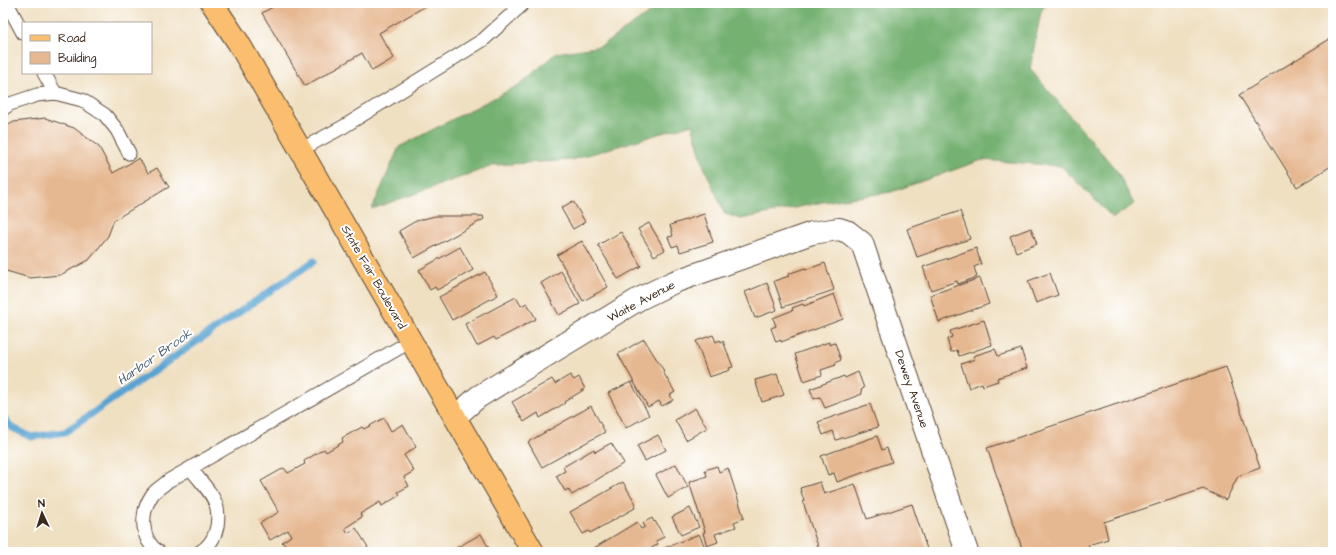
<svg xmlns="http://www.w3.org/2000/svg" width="1336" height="555" viewBox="0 0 1336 555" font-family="'Architects Daughter',sans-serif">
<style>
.forest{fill:#74b171;stroke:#586e48}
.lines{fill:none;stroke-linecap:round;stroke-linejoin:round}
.stream{stroke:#59a3d1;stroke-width:7}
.building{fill:#e6b891}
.lane-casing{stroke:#564537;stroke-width:15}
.street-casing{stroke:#564537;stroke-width:24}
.primary-casing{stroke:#564537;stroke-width:24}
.lane{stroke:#fff;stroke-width:13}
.street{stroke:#fff;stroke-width:22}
.primary{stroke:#fabe6e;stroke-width:22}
.labels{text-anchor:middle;stroke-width:4;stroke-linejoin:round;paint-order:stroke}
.street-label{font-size:12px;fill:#3b2a1e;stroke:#fff}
.water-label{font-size:13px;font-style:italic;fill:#48606f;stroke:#fff}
</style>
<rect width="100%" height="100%" fill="#fff"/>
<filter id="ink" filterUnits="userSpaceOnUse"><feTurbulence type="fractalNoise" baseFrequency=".025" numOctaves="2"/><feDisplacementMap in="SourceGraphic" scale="8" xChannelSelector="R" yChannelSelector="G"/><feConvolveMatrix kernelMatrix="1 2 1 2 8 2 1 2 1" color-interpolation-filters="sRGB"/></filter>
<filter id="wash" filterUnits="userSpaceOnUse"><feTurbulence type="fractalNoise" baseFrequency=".012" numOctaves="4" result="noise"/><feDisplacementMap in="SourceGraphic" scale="16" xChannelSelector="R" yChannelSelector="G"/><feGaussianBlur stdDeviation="0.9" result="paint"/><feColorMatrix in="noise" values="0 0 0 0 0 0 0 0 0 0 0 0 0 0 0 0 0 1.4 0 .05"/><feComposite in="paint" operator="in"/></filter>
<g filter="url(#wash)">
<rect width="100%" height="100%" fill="#f0e0c2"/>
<path class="forest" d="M 664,3 L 1047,3 L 1041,11 L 1030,69 L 1117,171 L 1134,204 L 1113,218 L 1061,166 L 982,160 L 891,192 L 823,202 L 741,219 L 725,214 L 704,167 L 692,124 L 571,160 L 495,165 L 372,209 L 399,147 L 519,85 L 557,53 L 601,46 Z"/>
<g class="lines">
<path class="stream" d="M 3,417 L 11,427 L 31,437 L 65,432 L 314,261"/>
</g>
<g id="blocks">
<g class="building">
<path d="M 280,3 L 431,3 L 379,33 L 394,58 L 372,71 L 362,53 L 305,86 L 262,13 Z"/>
<path d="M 1333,37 L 1333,165 L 1297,187 L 1239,95 Z"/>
<path d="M 45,118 L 74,128 L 99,147 L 113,173 L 139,158 L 148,173 L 157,168 L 169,187 L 114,220 L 108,236 L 89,260 L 60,275 L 30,278 L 3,270 L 3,128 L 14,122 Z"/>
<path d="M 573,201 L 585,222 L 573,229 L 561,208 Z"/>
<path d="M 960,211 L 970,239 L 917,257 L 907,229 Z"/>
<path d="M 704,214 L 713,242 L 680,252 L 678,245 L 672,247 L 668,237 L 673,236 L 670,225 Z"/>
<path d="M 435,216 L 483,216 L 484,219 L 414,258 L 399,231 L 416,221 Z"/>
<path d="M 649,223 L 665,250 L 654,256 L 638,229 Z"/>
<path d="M 1031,228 L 1037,244 L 1016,252 L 1010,236 Z"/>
<path d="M 621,232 L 641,266 L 618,279 L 598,245 Z"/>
<path d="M 582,241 L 608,287 L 583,301 L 557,255 Z"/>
<path d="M 460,247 L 473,270 L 437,290 L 435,287 L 430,290 L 419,270 Z"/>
<path d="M 976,248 L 981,264 L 974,267 L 977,277 L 958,284 L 957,281 L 931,290 L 923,267 Z"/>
<path d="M 825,263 L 834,290 L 783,307 L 774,281 L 789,276 L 788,274 L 805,268 L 805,270 Z"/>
<path d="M 561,271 L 580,304 L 559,315 L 541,283 Z"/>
<path d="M 485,272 L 498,295 L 452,320 L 439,297 Z"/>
<path d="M 1050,273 L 1058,295 L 1036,303 L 1028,281 Z"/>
<path d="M 980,278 L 989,304 L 939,322 L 930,295 Z"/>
<path d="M 767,283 L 777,310 L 755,318 L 745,292 Z"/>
<path d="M 834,294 L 843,319 L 781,342 L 781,340 L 776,342 L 771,328 L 776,326 L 773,318 L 793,310 L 792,308 L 803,304 L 804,306 Z"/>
<path d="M 516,297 L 521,306 L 527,303 L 536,319 L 496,340 L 494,337 L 477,346 L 465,324 Z"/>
<path d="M 984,320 L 992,345 L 959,356 L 957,350 L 951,352 L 947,339 L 952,337 L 950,331 Z"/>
<path d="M 713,335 L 716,342 L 720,340 L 721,342 L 723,341 L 733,367 L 729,368 L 730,370 L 709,377 L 696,341 Z"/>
<path d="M 644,339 L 664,371 L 663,372 L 675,392 L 670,395 L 673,400 L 662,406 L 659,401 L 648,407 L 618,354 Z"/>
<path d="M 829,342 L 829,345 L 835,343 L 841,360 L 835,363 L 836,365 L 821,370 L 822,375 L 804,381 L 795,354 Z"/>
<path d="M 995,349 L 998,356 L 1021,349 L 1027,368 L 997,378 L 998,381 L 983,386 L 982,383 L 969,388 L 961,364 L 975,359 L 973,356 Z"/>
<path d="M 1226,367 L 1260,468 L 1238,476 L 1226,500 L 1203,489 L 1104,522 L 1108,539 L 1088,545 L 1091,552 L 1019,552 L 1018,549 L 1022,548 L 987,448 Z"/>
<path d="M 858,372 L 864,388 L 861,390 L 862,394 L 825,408 L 820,397 L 814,399 L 810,389 L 844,376 L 845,378 Z"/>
<path d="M 777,374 L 784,395 L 762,402 L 755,380 Z"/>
<path d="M 570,375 L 574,380 L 579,377 L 585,389 L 564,402 L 565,403 L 540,418 L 538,413 L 524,422 L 512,402 L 552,379 L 555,384 Z"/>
<path d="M 631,382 L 649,415 L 626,428 L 608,393 Z"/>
<path d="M 870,404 L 878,427 L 836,440 L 833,431 L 823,435 L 818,422 Z"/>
<path d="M 591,406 L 605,432 L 542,467 L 528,442 Z"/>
<path d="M 695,408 L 707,428 L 686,440 L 675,420 Z"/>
<path d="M 384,418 L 391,431 L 403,424 L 416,447 L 404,455 L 414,471 L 404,477 L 409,486 L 398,492 L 400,495 L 382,506 L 380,502 L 360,514 L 362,517 L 345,528 L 348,533 L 356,528 L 368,547 L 360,552 L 273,552 L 285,545 L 282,542 L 291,536 L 288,530 L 270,540 L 260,523 L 279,512 L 261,481 L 284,468 L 288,473 L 305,464 L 304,461 L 324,449 L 326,452 L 343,442 L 342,438 L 362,427 L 364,429 Z"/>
<path d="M 658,435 L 666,450 L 645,461 L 637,446 Z"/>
<path d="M 877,436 L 882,450 L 887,448 L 892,462 L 837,482 L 834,473 L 828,475 L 821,456 Z"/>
<path d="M 611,443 L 624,463 L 572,495 L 568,489 L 565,491 L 556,476 L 565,471 L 563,467 L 594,449 L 595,452 Z"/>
<path d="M 676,464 L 688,487 L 668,498 L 656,475 Z"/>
<path d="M 717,466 L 719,472 L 728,468 L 744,518 L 734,522 L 736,527 L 715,534 L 718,542 L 707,546 L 703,533 L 705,532 L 689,482 L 707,476 L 705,470 Z"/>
<path d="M 623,482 L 636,504 L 634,505 L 635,508 L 590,533 L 589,531 L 583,534 L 570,512 Z"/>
<path d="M 820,482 L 824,494 L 855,484 L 867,519 L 912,504 L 928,552 L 820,552 L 803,502 L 804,501 L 800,488 Z"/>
<path d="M 690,508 L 699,527 L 681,535 L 672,517 Z"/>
<path d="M 652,518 L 654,522 L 655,521 L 664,537 L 656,541 L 658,544 L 646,552 L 596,552 L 594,548 L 637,522 L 641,529 L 645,527 L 643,523 Z"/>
<path d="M 481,534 L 491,552 L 449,552 Z"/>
<path d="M 699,534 L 707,552 L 657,552 L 657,551 Z"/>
</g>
</g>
</g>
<g filter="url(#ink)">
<use href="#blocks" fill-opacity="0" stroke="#564537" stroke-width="1"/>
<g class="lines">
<g class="lane-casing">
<g id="lane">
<path d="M 7,3 L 23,33"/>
<path d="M 44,73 L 55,93"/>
<path d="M 3,109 L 10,104 L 37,95 L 55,93 L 82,100 L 105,115 L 117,130 L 129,153"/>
<path d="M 300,150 L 343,127 L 483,40 L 524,3"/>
<path d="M 191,469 C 200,481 214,494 217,508 C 220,525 215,543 200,552"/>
<path d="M 159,552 C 140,540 140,513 152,495 C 155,490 163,486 168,481 L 411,341"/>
</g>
</g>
<g class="street-casing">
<path id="street" d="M 455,417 L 478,397 L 639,299 L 674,282 L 812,233 L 839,229 L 848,232 L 862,243 L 967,552"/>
</g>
<g class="primary-casing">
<path id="primary" d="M 212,3 L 238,42 L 533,552"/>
</g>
<use href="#lane" class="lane"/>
<use href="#street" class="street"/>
<use href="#primary" class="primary"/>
</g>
</g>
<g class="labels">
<g class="street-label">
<text transform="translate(374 277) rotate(60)" y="4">State Fair Boulevard</text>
<text transform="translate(641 301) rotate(-28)" y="4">Waite Avenue</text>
<text transform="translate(912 389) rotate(71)" y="4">Dewey Avenue</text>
</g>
<g class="water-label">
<text transform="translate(154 356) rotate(-35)" y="5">Harbor Brook</text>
</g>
</g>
<rect width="1336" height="555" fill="none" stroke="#fff" stroke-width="16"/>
<rect x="22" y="22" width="130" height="52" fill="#ffffff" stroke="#b1aaa5"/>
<rect x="30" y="35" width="20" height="6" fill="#fabe6e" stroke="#b1aaa5"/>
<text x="58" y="42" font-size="12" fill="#3b2a1e">Road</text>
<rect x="30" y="52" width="20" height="12" fill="#e6b891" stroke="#b1aaa5"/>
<text x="58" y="62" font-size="12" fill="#3b2a1e">Building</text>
<g transform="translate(42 513) rotate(356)" stroke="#ffffff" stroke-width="3" paint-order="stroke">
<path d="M0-3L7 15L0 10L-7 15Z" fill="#3b2a1e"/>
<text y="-6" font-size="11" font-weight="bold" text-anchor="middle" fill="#3b2a1e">N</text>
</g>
</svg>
